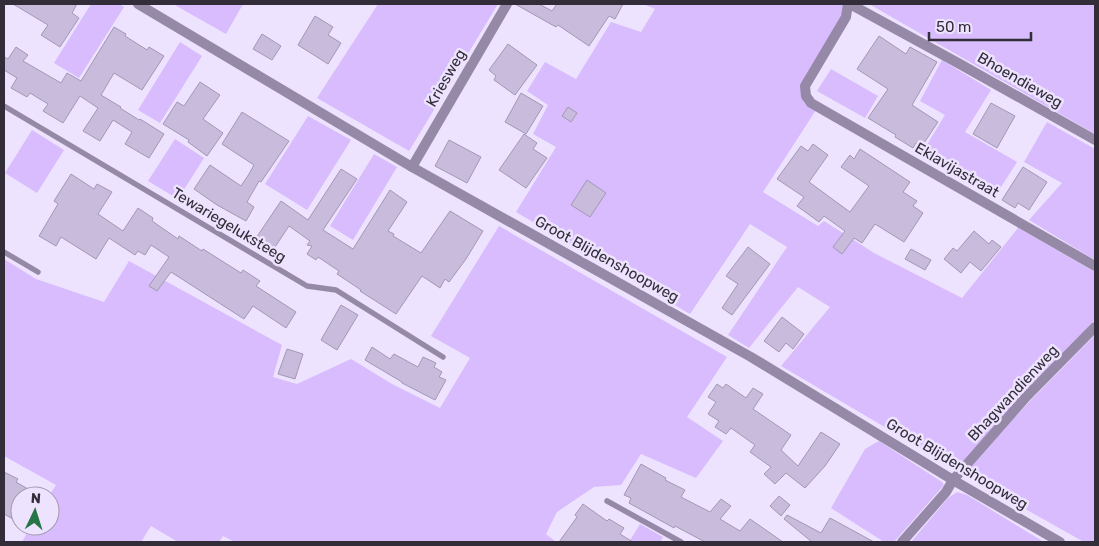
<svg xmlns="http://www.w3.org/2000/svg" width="1099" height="546" viewBox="0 0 1099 546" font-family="Rubik,sans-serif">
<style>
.green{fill:#d8bcfd}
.building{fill:#c8bbdb;stroke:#a497b6}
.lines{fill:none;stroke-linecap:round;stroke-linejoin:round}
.service{stroke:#9689a8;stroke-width:5.5}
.minor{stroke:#9689a8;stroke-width:10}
.labels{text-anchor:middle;stroke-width:5;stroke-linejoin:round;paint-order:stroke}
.street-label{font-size:15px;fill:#322d39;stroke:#eee3fe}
</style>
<rect width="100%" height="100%" fill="#eee3fe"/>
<g class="green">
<path d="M 91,4 L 119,4 L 124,7 L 79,78 L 54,63 Z"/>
<path d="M 173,4 L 243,4 L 226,34 Z"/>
<path d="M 378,4 L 498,4 L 409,151 L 317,98 Z"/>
<path d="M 643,4 L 846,4 L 847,15 L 801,88 L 804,103 L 816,110 L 763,192 L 818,226 L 824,221 L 874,253 L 962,298 L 1018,228 L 1095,272 L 1095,320 L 1022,395 L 956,469 L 781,366 L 830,307 L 798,287 L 749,348 L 728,335 L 787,247 L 750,224 L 690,314 L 516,212 L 556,147 L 533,134 L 548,105 L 527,91 L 545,62 L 576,79 L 611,22 L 641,32 L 655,9 Z"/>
<path d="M 869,4 L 1095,4 L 1095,134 Z"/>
<path d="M 180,42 L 202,56 L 160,123 L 138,110 Z"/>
<path d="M 942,60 L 991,90 L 965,132 L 1017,162 L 994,198 L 920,156 L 945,115 L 920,101 Z"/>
<path d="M 831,69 L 878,96 L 865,118 L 817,91 Z"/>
<path d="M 308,116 L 351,140 L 307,210 L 265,184 Z"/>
<path d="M 1047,122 L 1095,149 L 1095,260 L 1029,220 L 1062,183 L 1024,162 Z"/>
<path d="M 32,130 L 64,150 L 37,193 L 5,173 Z"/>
<path d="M 175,139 L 204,158 L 178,199 L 148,181 Z"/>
<path d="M 374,154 L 397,167 L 353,240 L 330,226 Z"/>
<path d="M 499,226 L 727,357 L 687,417 L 723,441 L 696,478 L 641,454 L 621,485 L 594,487 L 557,512 L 546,534 L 556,542 L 235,542 L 223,536 L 219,542 L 178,542 L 151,526 L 141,542 L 22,542 L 31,526 L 50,526 L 49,496 L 56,485 L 4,456 L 4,259 L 36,279 L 104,302 L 129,261 L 282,345 L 273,377 L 297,384 L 351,359 L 392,384 L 440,408 L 470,358 L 431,336 Z"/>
<path d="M 1095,335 L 1095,542 L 1084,542 L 963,474 L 1030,401 Z"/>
<path d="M 879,441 L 942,482 L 944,485 L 894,542 L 884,542 L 831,508 L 865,449 Z"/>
<path d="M 957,492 L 967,495 L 1044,542 L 911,542 L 948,498 Z"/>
<path d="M 640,524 L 663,537 L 660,542 L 629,542 Z"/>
</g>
<g class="building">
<path d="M 13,4 L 77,4 L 72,13 L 79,18 L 60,47 L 41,35 L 48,25 Z"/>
<path d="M 515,4 L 539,4 L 552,11 L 557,4 L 623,4 L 615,19 L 609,16 L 589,46 L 558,25 L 556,27 Z"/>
<path d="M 315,16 L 333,27 L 328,35 L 341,43 L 328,64 L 298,45 Z"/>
<path d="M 114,27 L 126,34 L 125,36 L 147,50 L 149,47 L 164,56 L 142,90 L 114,73 L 101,95 L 121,107 L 120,108 L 139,120 L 140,119 L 164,134 L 149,158 L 125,144 L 132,132 L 113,120 L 100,141 L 83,131 L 98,108 L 80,96 L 63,123 L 43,111 L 48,104 L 30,93 L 27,97 L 11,88 L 17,78 L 4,70 L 4,57 L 8,59 L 16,47 L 28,55 L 23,61 L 61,83 L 67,73 L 81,81 Z"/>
<path d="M 262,34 L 281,46 L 272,60 L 253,49 Z"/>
<path d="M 879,36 L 906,54 L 910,47 L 937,62 L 912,105 L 938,122 L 922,146 L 916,143 L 913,148 L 895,137 L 896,135 L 868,118 L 888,89 L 857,69 Z"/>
<path d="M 508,44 L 537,65 L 515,95 L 494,80 L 496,76 L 489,70 Z"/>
<path d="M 200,82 L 220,95 L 203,119 L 223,133 L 207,156 L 188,142 L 189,140 L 163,124 L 177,102 L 184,106 Z"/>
<path d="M 521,93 L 543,106 L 526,134 L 505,122 Z"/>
<path d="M 991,103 L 1015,116 L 997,148 L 973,134 Z"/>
<path d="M 568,107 L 577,113 L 571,122 L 562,116 Z"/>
<path d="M 242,112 L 289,141 L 261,182 L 259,181 L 247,202 L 254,207 L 246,221 L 217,205 L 194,189 L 210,165 L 241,186 L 249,174 L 254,165 L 222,144 Z"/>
<path d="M 524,134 L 537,143 L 533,149 L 547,158 L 526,188 L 499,170 Z"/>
<path d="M 449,140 L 481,157 L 467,183 L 435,166 Z"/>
<path d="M 813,144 L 828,155 L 809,182 L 850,212 L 869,186 L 841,167 L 850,155 L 854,159 L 860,149 L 910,182 L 903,192 L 917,201 L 913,206 L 923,213 L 904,242 L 875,224 L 862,243 L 854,238 L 842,254 L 833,247 L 845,231 L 824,216 L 819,222 L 797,206 L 804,197 L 777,179 L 801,146 L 808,151 Z"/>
<path d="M 1023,167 L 1047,182 L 1029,210 L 1018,203 L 1015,208 L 1002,200 Z"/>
<path d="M 341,169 L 357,179 L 323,230 L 353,249 L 390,190 L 407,202 L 388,231 L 394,234 L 393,236 L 421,253 L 450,211 L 483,231 L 466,259 L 449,282 L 445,279 L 440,288 L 422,276 L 396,314 L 360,291 L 361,290 L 337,274 L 339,271 L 318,257 L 316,260 L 307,254 L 312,246 L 307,245 L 310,241 L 289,226 L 273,250 L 256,238 L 281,201 L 308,220 Z"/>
<path d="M 71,174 L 94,189 L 97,184 L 112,192 L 98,214 L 123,231 L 138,208 L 153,218 L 152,221 L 178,239 L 179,236 L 202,251 L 203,249 L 241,273 L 243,270 L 260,281 L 256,286 L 296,312 L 286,328 L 253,306 L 244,319 L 171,272 L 157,291 L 149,286 L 169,257 L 151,245 L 145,255 L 138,251 L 135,255 L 109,238 L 96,259 L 61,237 L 56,246 L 39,236 L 58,204 L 54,201 Z"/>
<path d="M 587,180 L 606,193 L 590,217 L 571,205 Z"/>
<path d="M 974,231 L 989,244 L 992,240 L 1001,247 L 981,271 L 970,262 L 961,273 L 944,259 L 953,248 L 957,251 Z"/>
<path d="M 748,247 L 770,264 L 732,315 L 722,308 L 738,284 L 726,276 Z"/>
<path d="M 911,249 L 931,260 L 925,270 L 905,259 Z"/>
<path d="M 341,305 L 358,315 L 337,350 L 321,340 Z"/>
<path d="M 782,317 L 804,334 L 793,349 L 786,343 L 779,352 L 764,341 Z"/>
<path d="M 372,347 L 390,359 L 394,354 L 418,367 L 423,357 L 436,363 L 434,367 L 442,372 L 439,377 L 446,380 L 435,400 L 402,383 L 402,382 L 365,360 Z"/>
<path d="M 287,349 L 303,354 L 295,379 L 278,374 Z"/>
<path d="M 717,384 L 723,388 L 726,384 L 746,398 L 753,388 L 763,394 L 753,409 L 791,435 L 781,450 L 798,466 L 821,432 L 840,444 L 825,466 L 805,488 L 786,473 L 775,484 L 764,474 L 771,467 L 750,452 L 755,445 L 731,428 L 726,434 L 715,427 L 719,421 L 708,414 L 716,402 L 708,397 Z"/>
<path d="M 641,464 L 666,478 L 665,480 L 685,490 L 681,497 L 710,512 L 721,499 L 731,506 L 720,519 L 740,531 L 750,519 L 783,542 L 705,542 L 675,526 L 674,528 L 629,503 L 631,498 L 624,495 Z"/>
<path d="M 4,472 L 18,479 L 16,482 L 40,496 L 20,496 L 20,523 L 4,514 Z"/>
<path d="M 779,496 L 790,505 L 781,516 L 770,506 Z"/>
<path d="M 583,504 L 607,521 L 609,519 L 624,528 L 620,534 L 633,542 L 559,542 L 577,517 L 575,515 Z"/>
<path d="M 787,515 L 821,533 L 830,518 L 874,542 L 812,542 L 784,519 Z"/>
</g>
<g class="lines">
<g class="service">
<path d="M 4,106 L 307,286 L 336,290 L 443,357"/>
<path d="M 4,252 L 38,272"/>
<path d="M 607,501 L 681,542"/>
</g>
<g class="minor">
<path d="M 138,4 L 412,167 L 751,357 L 953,480 L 1060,542"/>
<path d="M 848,4 L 846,17 L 805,86 L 806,96 L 811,103 L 1095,266"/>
<path d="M 850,4 L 958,63 L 1095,140"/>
<path d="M 412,167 L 507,4"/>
<path d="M 902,542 L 946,492 L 953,480 L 1026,397 L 1095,327"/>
</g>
</g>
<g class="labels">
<g class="street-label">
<text transform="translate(446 78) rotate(-60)" y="5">Kriesweg</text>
<text transform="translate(1020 80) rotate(30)" y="5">Bhoendieweg</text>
<text transform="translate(957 170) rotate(30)" y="5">Eklavijastraat</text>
<text transform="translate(229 225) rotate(31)" y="5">Tewariegeluksteeg</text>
<text transform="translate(607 259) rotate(29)" y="5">Groot Blijdenshoopweg</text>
<text transform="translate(1013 393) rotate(-47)" y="5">Bhagwandienweg</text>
<text transform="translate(957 464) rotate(31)" y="5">Groot Blijdenshoopweg</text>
</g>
</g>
<rect width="1099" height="546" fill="none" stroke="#322d39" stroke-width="10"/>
<g transform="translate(35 511) rotate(4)"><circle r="24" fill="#eee3fe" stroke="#a39aaf"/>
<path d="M0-4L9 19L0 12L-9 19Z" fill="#257546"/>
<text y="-8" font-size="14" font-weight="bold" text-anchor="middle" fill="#322d39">N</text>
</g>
<path d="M929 32v8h102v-8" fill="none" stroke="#322d39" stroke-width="2.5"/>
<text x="936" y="32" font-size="15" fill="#322d39" stroke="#eee3fe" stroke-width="4" paint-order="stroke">50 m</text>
</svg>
